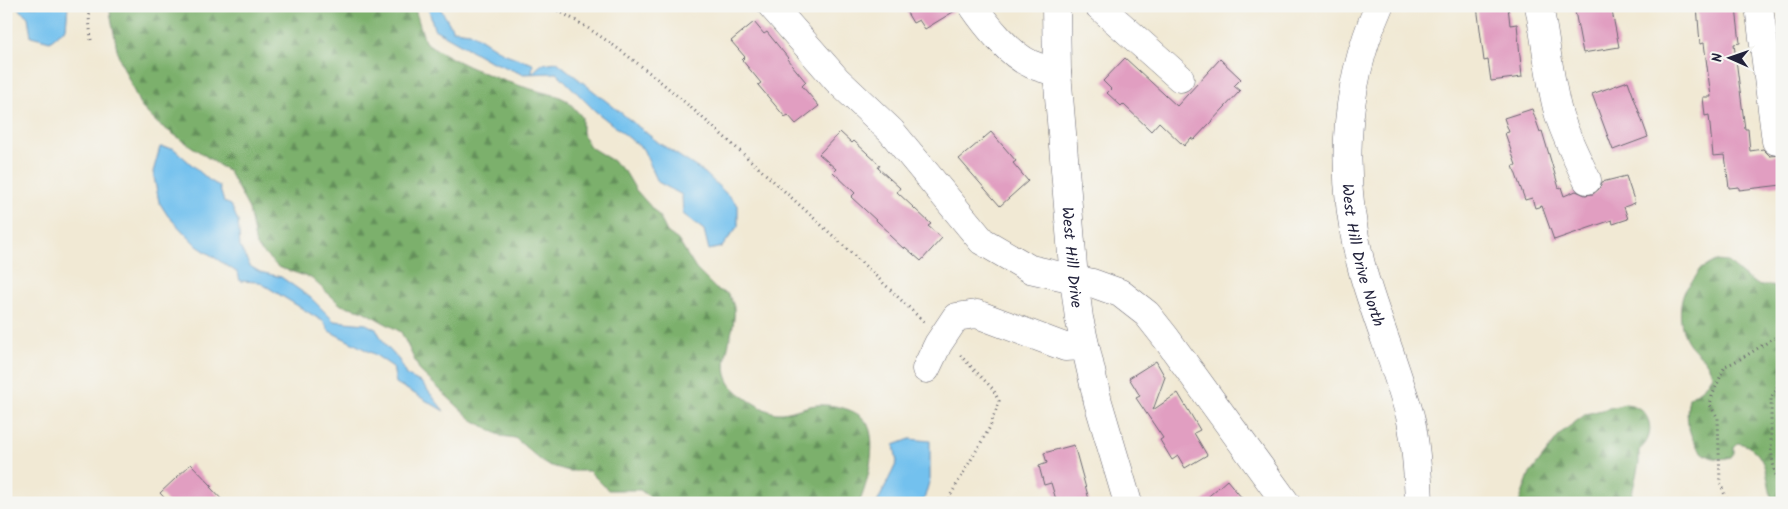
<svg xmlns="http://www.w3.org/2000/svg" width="1788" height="509" viewBox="0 0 1788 509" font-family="Kalam,sans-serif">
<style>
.forest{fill:url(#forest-firs);stroke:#4e6954}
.water{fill:#73c1ee;stroke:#4a7294}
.building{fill:#e19ec1}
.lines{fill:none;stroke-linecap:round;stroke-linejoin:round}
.minor-casing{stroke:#6a6871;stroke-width:29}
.path{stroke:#6a6871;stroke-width:3;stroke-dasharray:1 4;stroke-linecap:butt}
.minor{stroke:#fff;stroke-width:28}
.labels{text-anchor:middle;stroke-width:5;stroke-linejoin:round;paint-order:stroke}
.street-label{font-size:16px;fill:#22223b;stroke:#f6f6f2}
</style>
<defs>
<pattern id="forest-firs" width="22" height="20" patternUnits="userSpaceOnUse" patternTransform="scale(1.25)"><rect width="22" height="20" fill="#7bb06c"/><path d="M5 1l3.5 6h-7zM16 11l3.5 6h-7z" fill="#648f5a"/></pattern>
</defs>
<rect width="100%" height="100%" fill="#f6f6f2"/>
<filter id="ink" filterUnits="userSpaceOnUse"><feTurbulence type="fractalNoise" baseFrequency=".02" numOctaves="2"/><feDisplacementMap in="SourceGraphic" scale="10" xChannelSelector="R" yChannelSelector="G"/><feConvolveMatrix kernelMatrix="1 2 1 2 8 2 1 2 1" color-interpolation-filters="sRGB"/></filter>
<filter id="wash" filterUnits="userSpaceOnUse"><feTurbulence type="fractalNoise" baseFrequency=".0096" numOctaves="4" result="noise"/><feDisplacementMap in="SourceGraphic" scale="20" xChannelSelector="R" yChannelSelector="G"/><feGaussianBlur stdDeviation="1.12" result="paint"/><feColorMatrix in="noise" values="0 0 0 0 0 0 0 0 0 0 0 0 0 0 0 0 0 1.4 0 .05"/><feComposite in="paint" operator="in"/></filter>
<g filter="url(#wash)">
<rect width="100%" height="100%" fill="#f1e9d4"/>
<g class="forest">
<path d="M 109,6 L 414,6 L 425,42 C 465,69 511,85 558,96 L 568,101 L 582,117 L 582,133 L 590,147 L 613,161 L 626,173 L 636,190 L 659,216 L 667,232 L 678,240 L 696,269 L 716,289 L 728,294 C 730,298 734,304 734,308 C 737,332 717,361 729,382 C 735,393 763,411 776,413 C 791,414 803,406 817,405 C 833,404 860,409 868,425 C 877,444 868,484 859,503 L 658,503 L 640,490 L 608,490 L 589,471 L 569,471 L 545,464 L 515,438 L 501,436 L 471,419 L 420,371 L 401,332 L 361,310 L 341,305 L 311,278 L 278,267 L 256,246 L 249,209 L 229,172 L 157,123 L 141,107 L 118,55 Z"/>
<path d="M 1716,261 L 1728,262 L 1748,279 L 1760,286 L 1772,285 L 1782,290 L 1782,503 L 1772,501 C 1767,477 1766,448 1738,443 L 1734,447 L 1734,453 L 1731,457 C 1696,468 1682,426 1689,398 L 1704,387 L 1712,375 C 1710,363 1700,356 1692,347 C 1680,334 1678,312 1683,296 C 1686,285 1696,280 1699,270 Z"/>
<path d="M 1625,404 C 1651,405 1658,436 1639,450 L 1639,463 L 1630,503 L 1519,503 L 1529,475 L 1562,432 L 1586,414 Z"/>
</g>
<g class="water">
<path d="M 16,6 L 68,6 L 66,28 L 50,41 L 31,36 L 28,17 Z"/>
<path d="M 428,6 L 439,6 L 453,30 L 470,32 L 503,53 L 533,64 L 532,73 L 542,64 L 557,62 L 659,143 L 705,173 L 738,205 L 738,226 L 722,247 L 709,250 L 704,230 L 683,214 L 682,195 L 658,182 L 643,149 L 594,110 L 557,73 L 522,74 L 488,60 L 434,29 Z"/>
<path d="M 160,147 L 173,148 L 209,180 L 219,186 L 224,202 L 231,205 L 238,221 L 240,247 L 250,266 L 260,272 L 281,277 L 311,298 L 334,321 L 366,324 L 376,329 L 386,346 L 399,360 L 406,375 L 422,383 L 444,411 L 396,383 L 393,367 L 374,354 L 329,331 L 324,322 L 259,282 L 240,281 L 238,273 L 197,246 L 168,216 L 159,202 L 153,172 Z"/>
<path d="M 910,439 L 930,441 L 930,479 L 923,503 L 877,503 L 897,462 L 894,445 Z"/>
</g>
<g id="blocks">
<g class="building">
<path d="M 903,6 L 958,6 L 958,9 L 925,29 L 919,20 L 913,23 Z"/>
<path d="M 1477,6 L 1508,6 L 1510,25 L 1517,24 L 1522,77 L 1491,81 L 1488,60 L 1484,61 Z"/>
<path d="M 1574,6 L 1611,6 L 1619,47 L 1583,53 Z"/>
<path d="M 1697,6 L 1736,8 L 1740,43 L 1734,44 L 1745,129 L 1748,129 L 1750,151 L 1763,149 L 1770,156 L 1782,155 L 1782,185 L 1739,190 L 1739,187 L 1729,188 L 1725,155 L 1713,156 L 1709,115 L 1705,116 L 1703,97 L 1711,97 L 1704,43 L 1700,44 Z"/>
<path d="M 754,22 L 764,34 L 767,32 L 788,58 L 787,59 L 806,82 L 802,86 L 819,106 L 796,124 L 788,115 L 785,117 L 758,85 L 761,83 L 742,60 L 745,57 L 731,41 Z"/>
<path d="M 1125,58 L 1177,106 L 1220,59 L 1241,79 L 1234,86 L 1240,91 L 1194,140 L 1191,138 L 1184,146 L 1159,122 L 1151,131 L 1123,104 L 1121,106 L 1107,93 L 1111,89 L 1103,81 Z"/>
<path d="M 1628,81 L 1648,137 L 1613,150 L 1592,94 Z"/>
<path d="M 1532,109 L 1540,132 L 1542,131 L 1559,188 L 1561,187 L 1564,196 L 1576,191 L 1585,195 L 1593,194 L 1599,189 L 1602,182 L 1626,176 L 1635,203 L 1624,207 L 1628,219 L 1613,224 L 1612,220 L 1554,240 L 1542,206 L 1535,208 L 1532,198 L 1525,200 L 1513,166 L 1516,165 L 1505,133 L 1509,132 L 1504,118 Z"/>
<path d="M 840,132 L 852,143 L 854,141 L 880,165 L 878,168 L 900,188 L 897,192 L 931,224 L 928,226 L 942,238 L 921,261 L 905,247 L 904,249 L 889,235 L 891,234 L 851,197 L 855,193 L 833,172 L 836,169 L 819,154 Z"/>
<path d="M 991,132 L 1016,161 L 1013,163 L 1028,181 L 1000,206 L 959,159 Z"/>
<path d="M 1156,361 L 1165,377 L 1153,410 L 1178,393 L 1200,430 L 1194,433 L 1207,455 L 1185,468 L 1178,456 L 1172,460 L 1160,440 L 1163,438 L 1136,398 L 1140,396 L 1129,378 Z"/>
<path d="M 1074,445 L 1090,503 L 1057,503 L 1051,483 L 1044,485 L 1039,466 L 1047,463 L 1044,453 Z"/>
<path d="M 191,464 L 212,486 L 210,487 L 225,503 L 169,503 L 160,493 Z"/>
<path d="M 1227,480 L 1246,503 L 1201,503 Z"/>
</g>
</g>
</g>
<g filter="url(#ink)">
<use href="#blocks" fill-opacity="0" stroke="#6a6871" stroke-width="1"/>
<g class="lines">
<g class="minor-casing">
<g id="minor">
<path d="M 772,6 L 837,80 L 891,131 L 982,241 L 1030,269 L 1092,283 L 1120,293 L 1147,314 L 1166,338 L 1286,503"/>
<path d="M 973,6 C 986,25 1010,55 1031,64 C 1039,68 1049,70 1057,72"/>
<path id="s1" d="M 1056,6 L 1057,72 L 1074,279 L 1079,318 L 1098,402 L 1128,503"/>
<path d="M 1099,6 L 1180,78"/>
<path id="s2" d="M 1379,6 C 1341,92 1339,186 1364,276 C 1378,323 1397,369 1410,416 C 1416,443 1418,475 1419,503"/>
<path d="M 1539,6 C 1546,41 1549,78 1558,112 C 1565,136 1577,158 1587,180"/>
<path d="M 1759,6 L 1776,141"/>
<path d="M 926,369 L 938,344 L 956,317 L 977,314 L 1065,347 L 1085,346"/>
</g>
</g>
<g class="path">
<path d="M 549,6 C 615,39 676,94 731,143 C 797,202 862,262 926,324"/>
<path d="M 91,40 L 89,17 L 92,6"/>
<path d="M 1782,362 L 1776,391 L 1771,397 C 1772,427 1767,463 1782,490"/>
<path d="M 946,503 L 990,427 L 999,401 L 993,389 L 958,353"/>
<path d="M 1728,503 L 1720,482 L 1718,418 L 1710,405 L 1712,396 L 1725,366 C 1746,358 1762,344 1782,334"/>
</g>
<use href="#minor" class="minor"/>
</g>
</g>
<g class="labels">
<g class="street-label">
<text dy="6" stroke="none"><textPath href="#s2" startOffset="255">West Hill Drive North</textPath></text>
<text dy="6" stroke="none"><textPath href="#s1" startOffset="252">West Hill Drive</textPath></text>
</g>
</g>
<rect width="1788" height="509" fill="none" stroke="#f6f6f2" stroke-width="25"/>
<g transform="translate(1730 58) rotate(272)" stroke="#f6f6f2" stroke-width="4" paint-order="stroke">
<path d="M0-4L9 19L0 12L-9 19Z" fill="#22223b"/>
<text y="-8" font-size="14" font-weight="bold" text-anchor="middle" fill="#22223b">N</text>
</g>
</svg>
